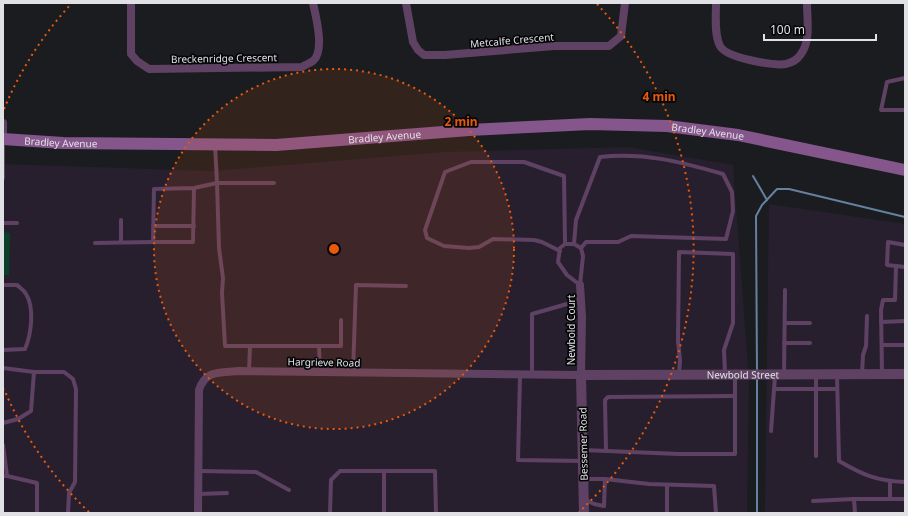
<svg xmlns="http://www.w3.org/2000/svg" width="908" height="516" viewBox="0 0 908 516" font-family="'Noto Sans',sans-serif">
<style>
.industrial{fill:#271f2e}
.green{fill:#0a4029}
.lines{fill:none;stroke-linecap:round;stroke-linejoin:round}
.stream{stroke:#6580a0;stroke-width:2}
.service{stroke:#5f4263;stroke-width:4}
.minor{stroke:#5f4263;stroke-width:8}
.tertiary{stroke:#5f4263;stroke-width:10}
.secondary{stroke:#85568c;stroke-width:12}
.ring{fill:none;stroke:#e8590c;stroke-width:2;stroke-dasharray:2 4}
.labels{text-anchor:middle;stroke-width:3.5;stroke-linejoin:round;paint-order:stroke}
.street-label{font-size:10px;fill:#e0e1e4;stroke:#060608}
.centre{fill:#e8590c;stroke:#060608;stroke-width:2}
.ring-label{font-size:12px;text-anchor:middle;font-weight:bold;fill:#e8590c;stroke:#060608;stroke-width:3.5;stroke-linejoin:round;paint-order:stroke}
</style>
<rect width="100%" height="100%" fill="#1a1c1f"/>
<g class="industrial">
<path d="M 628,147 L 733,165 L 749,381 L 747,513 L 3,513 L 3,164 L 211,171 L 444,152 Z"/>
<path d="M 769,204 L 905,224 L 905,513 L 765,513 Z"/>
</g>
<path class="green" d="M 3,232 L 10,233 L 9,275 L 3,275 Z"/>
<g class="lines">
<g class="stream">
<path d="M 753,176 L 767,200"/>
<path d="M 757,372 L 756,216 L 762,205 L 777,189 L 789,189 L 905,217"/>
<path d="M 757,378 L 757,513"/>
</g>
<g class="service">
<path d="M 905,78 L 887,82 L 881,110 L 905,110"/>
<path d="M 3,178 L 3,140"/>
<path d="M 274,183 L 217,183 L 219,248 L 223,278 L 222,293 L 225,346 L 341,346 L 341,320"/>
<path d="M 194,188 L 193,242 L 153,242 L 154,189 L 194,188 L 217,183 L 215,145"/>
<path d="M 121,220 L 121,242"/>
<path d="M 3,223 L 17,223"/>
<path d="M 153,226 L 194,226"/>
<path d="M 95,243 L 153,242"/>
<path d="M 565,244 L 574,244 L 581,248 L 583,256 L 580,285 L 567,275 L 558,262 L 560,248 Z"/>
<path d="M 574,244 L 576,220 L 600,157 C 644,152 681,162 723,174 L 732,192 L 733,211 L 726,239 L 631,236 L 618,242 L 586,242 L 581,248"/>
<path d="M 560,251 L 542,242 L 534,240 L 493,239 L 479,247 L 469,248 L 444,246 L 427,238 L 425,230 L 445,172 L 471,162 L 524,162 L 564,176 L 565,244"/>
<path d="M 896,266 L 887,265 L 888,242 L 905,245"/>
<path d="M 3,285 L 17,285 C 20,288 24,290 26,294 C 35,308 31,335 25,349 L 3,350"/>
<path d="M 881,322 L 905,321"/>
<path d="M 785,323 L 810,323"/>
<path d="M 784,343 L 810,343"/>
<path d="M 882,345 L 905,345"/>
<path d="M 319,346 L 320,372"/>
<path d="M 3,368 L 34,372"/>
<path d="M 249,371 L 250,346"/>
<path d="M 353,372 L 356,285 L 406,286"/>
<path d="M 882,373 L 881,310 L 883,300 L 895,300 L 896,266 L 905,267"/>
<path d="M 532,374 L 532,314 L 581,300"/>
<path d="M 862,374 L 863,355 L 866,346 L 867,316"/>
<path d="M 520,375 L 518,460 L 583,461"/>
<path d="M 679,375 L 680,360 L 678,341 L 679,252 L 733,254 L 733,323 L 724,350 L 725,373"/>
<path d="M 784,375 L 785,290"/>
<path d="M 816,375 L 816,456"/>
<path d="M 837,375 L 839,461 C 863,475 877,481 905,482"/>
<path d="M 774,389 L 837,389"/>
<path d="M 3,423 L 18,419 L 31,411 L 34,372 L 64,372 L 73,379 L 76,389 L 75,482 L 69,493 L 68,513"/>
<path d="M 771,431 L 775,376"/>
<path d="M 3,445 L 7,476 L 3,476"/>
<path d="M 583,450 L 679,454 L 735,454 L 735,376"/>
<path d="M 606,451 L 605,400 L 608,397 L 735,396"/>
<path d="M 199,471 L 256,472 L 289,490"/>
<path d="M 384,471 L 384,513"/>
<path d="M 7,476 L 37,483 L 37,513"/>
<path d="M 605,479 L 649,484 L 714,486 L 716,513"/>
<path d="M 890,482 L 890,499"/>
<path d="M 667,485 L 667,513"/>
<path d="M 198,494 L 227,493"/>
<path d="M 584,499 L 594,504 L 604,506 L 605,479 L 585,479"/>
<path d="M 813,501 L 854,499"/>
<path d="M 330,513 L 331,480 L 340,471 L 435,471 L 436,513"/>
<path d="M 855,513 L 854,499 L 905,499"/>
</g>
<g class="minor">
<path d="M 131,3 L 131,54 L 137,61 L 149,69 L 302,67 C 305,65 310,63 313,61 C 325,51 316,17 313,3"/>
<path d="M 406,3 L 413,42 L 418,50 L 424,55 L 445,55 L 554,46 L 609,46 L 621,36 L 625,3"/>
<path d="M 716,3 C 716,15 714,35 720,46 C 726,58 774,66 786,64 C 793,62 797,60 801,54 C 811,41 807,19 807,3"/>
<path d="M 3,123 L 3,139"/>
<path d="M 198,513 L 199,390 C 206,369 221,373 239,371 L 581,375 L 582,317 L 580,285"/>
</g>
<path class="tertiary" id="s1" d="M 584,513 L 581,375 L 905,374"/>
<path class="secondary" id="s2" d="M 3,139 L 63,143 L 276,145 L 469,130 L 590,124 L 667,126 L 738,135 L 905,170"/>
</g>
<circle cx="334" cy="249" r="180" fill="#e8590c" fill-opacity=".12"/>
<g class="ring">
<circle cx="334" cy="249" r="180"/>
<path d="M89 512A359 359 0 0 1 4 389M4 109A359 359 0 0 1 71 4M597 4A359 359 0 0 1 579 512"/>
</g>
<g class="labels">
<g class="street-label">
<text transform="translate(512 40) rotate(-5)" y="4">Metcalfe Crescent</text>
<text transform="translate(224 58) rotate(-1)" y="4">Breckenridge Crescent</text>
<text dy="4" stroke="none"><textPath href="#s2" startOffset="706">Bradley Avenue</textPath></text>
<text dy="4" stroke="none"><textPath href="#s2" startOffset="382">Bradley Avenue</textPath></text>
<text dy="4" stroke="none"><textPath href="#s2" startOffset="58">Bradley Avenue</textPath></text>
<text transform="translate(571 330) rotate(-90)" y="4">Newbold Court</text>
<text transform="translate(324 362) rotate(1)" y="4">Hargrieve Road</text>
<text dy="4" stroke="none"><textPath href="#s1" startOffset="300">Newbold Street</textPath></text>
<text transform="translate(583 444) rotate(-91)" y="4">Bessemer Road</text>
</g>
</g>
<circle cx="334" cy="249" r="6" class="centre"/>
<g class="ring-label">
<text x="659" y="101">4 min</text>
<text x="461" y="126">2 min</text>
</g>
<rect width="908" height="516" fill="none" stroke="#e0e1e4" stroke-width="8"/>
<path d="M764 34v6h112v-6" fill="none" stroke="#e0e1e4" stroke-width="2"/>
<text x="770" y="34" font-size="12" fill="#e0e1e4" stroke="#060608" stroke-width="3" paint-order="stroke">100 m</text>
</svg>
